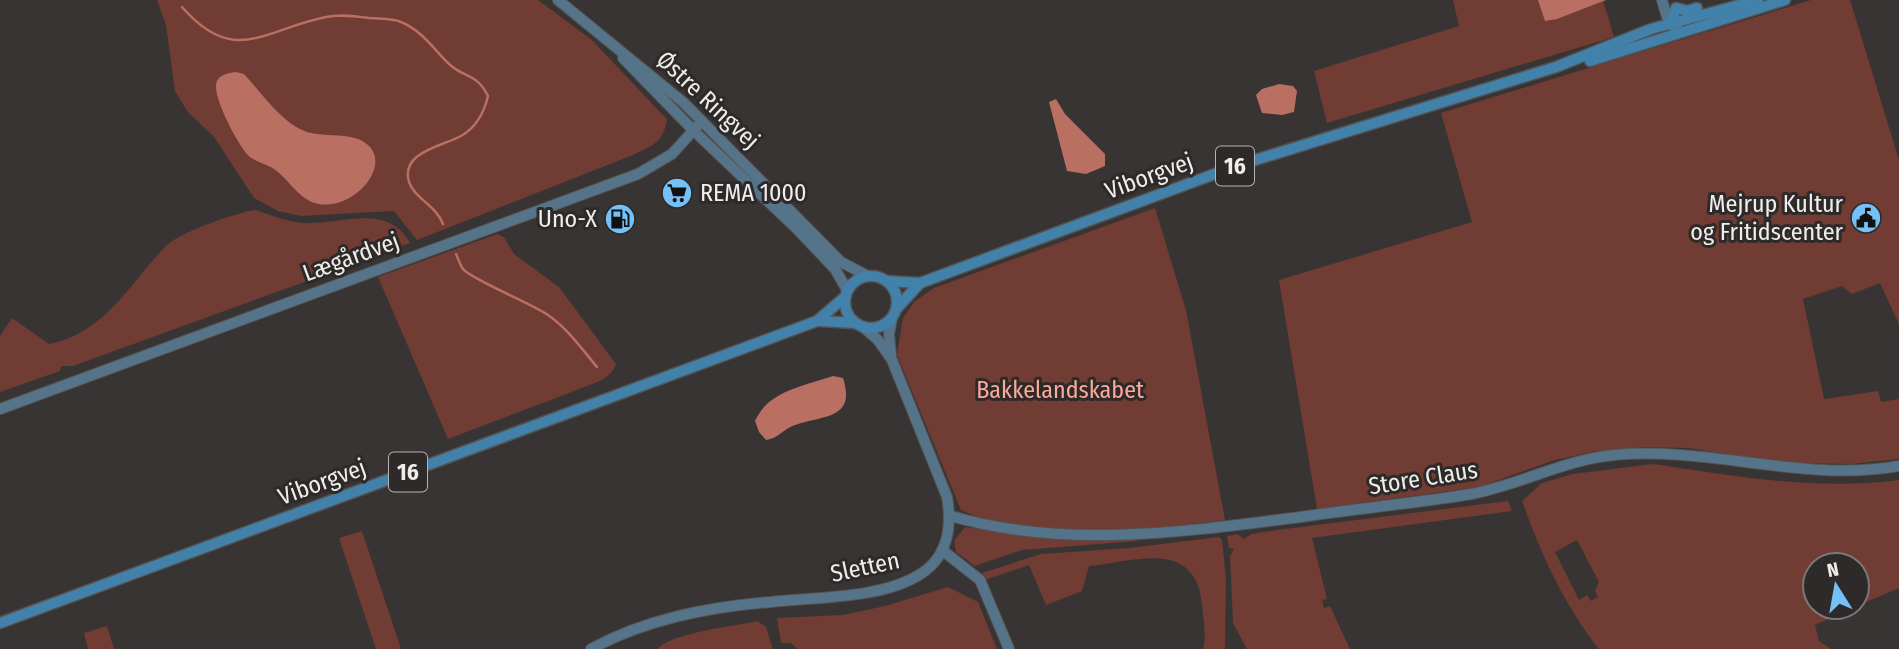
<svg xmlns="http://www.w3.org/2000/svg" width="1899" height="649" viewBox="0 0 1899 649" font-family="'Fira Sans Condensed',sans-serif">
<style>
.green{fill:#703c33;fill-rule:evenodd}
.water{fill:#b96f61}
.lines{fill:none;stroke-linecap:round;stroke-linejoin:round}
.stream{stroke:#b96f61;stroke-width:2.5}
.secondary-casing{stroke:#555352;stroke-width:12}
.primary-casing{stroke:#555352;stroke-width:13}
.secondary{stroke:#567489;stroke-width:10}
.primary{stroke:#4181aa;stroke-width:10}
.labels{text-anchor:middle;stroke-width:6;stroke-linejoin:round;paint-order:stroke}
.shield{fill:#2d2a29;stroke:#b6b3b2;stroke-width:2}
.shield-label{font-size:23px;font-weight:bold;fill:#f0eeed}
.street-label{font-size:24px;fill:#f0eeed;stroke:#2d2a29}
.poi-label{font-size:24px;fill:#f0eeed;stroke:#2d2a29;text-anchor:end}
.park-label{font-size:24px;fill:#fba898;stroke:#2d2a29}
</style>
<rect width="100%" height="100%" fill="#383433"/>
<g class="green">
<path d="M 157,0 L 538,0 L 592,40 L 658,110 L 667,119 C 664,142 652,146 633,155 L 417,240 L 394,211 L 301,216 L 278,211 L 254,198 L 214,137 L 187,111 L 175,91 L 166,25 Z"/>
<path d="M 1453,0 L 1603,0 L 1614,37 L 1327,123 L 1314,71 L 1459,26 Z"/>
<path d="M 1811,0 L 1850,0 L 1899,160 L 1899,324 L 1880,283 L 1852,294 L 1842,286 L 1803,299 L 1824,399 L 1878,391 L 1881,402 L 1899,399 L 1899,459 L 1852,464 L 1782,463 L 1688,448 L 1642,447 L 1592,452 L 1555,460 L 1479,487 L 1317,509 L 1279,280 L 1472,222 L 1441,113 Z"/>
<path d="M 1155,208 L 1186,310 L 1225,520 C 1148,530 1032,543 961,510 L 897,355 L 903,318 L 914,302 L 934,288 Z"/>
<path d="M 256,210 C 270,215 288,222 304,223 C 340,225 388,202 410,243 L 379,254 L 376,251 L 368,254 L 368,259 L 73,366 L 61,366 L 60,371 L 0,392 L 0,336 L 12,318 L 49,344 C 104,334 130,283 166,246 C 178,233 237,212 256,210 Z"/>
<path d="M 497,234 L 504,237 L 514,254 L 559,287 L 616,364 C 612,378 595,383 582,388 L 448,439 L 378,277 Z"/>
<path d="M 1653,464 C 1735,476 1816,491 1899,480 L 1899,588 L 1857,606 L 1857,565 L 1815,565 L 1815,607 L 1855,607 L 1815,625 L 1819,641 L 1831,649 L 1599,649 C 1564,605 1541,554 1522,501 L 1542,483 L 1573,474 ZM 1577,540 L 1599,582 L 1595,590 L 1598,597 L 1591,601 L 1587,595 L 1579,600 L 1555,552 Z"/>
<path d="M 1508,501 L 1512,511 L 1312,538 L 1327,599 L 1322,600 L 1324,608 L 1330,606 L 1350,649 L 1247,649 L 1233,623 L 1230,556 L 1234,549 L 1229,548 L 1227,536 L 1238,534 L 1243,539 L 1252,534 L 1277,530 Z"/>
<path d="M 965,527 L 1046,539 L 1137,539 L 1137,541 L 1022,550 L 975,566 L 956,552 L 954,541 Z"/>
<path d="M 362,531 L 401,649 L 376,649 L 339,538 Z"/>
<path d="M 1219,537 L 1222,540 L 1226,578 L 1225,649 L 1203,649 C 1207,636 1203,619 1202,605 C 1196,538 1135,561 1089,566 L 1082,591 L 1046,605 L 1029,565 L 985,580 L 982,573 L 1041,554 L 1129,548 Z"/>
<path d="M 948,587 L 978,602 L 997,649 L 798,649 L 791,643 L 781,643 L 777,618 L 843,615 L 885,606 Z"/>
<path d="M 757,621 L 766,627 L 773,649 L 658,649 C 669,633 737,626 757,621 Z"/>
<path d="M 107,626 L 114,649 L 88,649 L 84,633 Z"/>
</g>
<g class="water">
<path d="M 1538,0 L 1606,0 L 1557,19 L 1545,21 Z"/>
<path d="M 236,72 L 244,74 C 263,94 287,132 317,134 C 331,136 352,134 364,142 C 395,161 357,210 319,204 C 301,201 291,183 278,172 C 270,165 258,163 250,157 C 239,148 214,99 216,85 C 217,75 227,73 236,72 Z"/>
<path d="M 1279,84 L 1293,86 L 1297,91 L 1294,112 L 1282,115 L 1262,113 L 1256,95 L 1262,89 Z"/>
<path d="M 1056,99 L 1065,114 L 1105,154 L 1105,166 L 1086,174 L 1067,171 L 1049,102 Z"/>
<path d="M 833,376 L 843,378 C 856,419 825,415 795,425 C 783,429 779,438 766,440 L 759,432 L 755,421 C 768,391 804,386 833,376 Z"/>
</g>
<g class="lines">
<g class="stream">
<path d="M 182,7 C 234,67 265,29 326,17 C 340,14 355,16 369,18 C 379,19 392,18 401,22 C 421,30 433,48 448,63 C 464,79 476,72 488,96 C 484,113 477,127 461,136 C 443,146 400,152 409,182 C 415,199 436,205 443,224"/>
<path d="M 456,254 C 458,258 460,265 463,269 C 469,278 532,304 548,315 C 568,329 582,349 597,367"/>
</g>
<g class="secondary-casing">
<g id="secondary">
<path d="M 558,0 L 684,103 L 841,262 L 868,276"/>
<path d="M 1662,0 L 1667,17 L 1677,27"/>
<path d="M 623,58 L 694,131 L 799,231 L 835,269 L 847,290"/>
<path d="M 891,356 L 889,334 L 892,318"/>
<path d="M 0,409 L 638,174 L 672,154 L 702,121"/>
<path d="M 951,516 C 1067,550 1190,531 1308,516 C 1362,508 1417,503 1471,494 C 1520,485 1563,460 1614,455 C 1709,446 1804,483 1899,466"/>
<path d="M 942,550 L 980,580 L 1009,649"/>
<path d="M 591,649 C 646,619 708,607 771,602 C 816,597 884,599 922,573 C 948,556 952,526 947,497 L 892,360 L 878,340 L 864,328"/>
</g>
</g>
<g class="primary-casing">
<g id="primary">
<path d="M 1671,25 L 1676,8 L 1687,11 L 1697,8"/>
<path d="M 1590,61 L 1785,0"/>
<circle cx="871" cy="302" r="26"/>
<path d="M 886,281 L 920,283"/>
<path d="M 897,308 L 920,283 L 1239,165 L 1556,67 L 1651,29 L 1758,0"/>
<path d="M 820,321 L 855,323"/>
<path d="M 0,623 L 817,321 L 846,296"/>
</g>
</g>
<use href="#secondary" class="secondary"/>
<use href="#primary" class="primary"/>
</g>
<defs>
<g id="supermarket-disc" transform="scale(1.575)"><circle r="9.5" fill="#75c0f6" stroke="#2d2a29"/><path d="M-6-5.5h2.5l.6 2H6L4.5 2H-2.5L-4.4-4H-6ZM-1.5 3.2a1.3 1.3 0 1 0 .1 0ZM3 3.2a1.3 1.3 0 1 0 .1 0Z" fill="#111"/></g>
<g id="civic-disc" transform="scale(1.575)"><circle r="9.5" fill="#75c0f6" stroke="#2d2a29"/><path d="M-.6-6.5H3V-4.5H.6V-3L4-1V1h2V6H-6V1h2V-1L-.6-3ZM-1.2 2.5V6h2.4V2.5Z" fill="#111"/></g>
<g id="fuel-disc" transform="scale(1.575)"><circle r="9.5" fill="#75c0f6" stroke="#2d2a29"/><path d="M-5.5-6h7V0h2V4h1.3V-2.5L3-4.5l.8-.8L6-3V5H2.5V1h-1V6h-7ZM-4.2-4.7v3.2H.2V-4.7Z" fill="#111"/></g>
</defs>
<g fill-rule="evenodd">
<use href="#supermarket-disc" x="677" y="193"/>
<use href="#civic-disc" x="1866" y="218"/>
<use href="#fuel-disc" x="620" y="219"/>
</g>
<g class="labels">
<g class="shield">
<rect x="1216" y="146.5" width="38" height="39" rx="5"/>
<rect x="389" y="452.5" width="38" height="39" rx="5"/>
</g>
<g class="shield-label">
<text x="1235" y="174">16</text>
<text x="408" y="480">16</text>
</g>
<g class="street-label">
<text transform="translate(708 100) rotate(43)" y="8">Østre Ringvej</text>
<text transform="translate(1149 176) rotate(-20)" y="8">Viborgvej</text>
<text transform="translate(351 257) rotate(-20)" y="8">Lægårdvej</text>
<text transform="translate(1423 478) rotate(-9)" y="8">Store Claus</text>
<text transform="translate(322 482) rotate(-20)" y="8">Viborgvej</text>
<text transform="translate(865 567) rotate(-12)" y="8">Sletten</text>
</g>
<g class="poi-label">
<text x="700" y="201" text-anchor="start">REMA 1000</text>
<text x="1843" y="212">Mejrup Kultur<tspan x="1843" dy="28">og Fritidscenter</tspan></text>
<text x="597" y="227">Uno-X</text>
</g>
<g class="park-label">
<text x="1060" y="398">Bakkelandskabet</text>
</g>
</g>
<g transform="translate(1836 586) rotate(349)"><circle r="33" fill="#2d2a29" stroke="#7b7877" stroke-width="2"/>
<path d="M0-5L12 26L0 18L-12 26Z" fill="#75c0f6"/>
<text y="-10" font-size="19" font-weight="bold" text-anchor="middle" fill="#f0eeed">N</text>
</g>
</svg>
